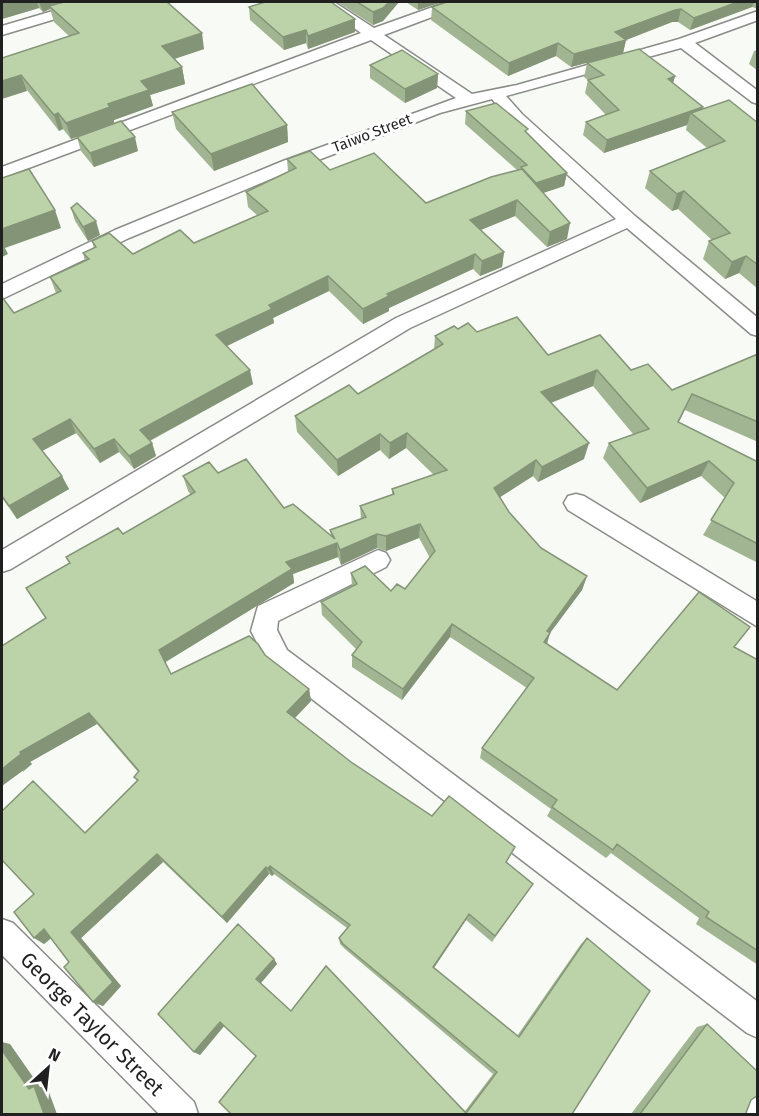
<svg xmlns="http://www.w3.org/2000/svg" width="759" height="1116" viewBox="0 0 759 1116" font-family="'Fira Sans',sans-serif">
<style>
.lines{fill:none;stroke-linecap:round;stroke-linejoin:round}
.street-casing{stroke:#8a8c88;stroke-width:3}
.street{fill:#fff;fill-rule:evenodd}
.wall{fill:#a2b592}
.shaded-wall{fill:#849477}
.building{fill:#bcd3aa;stroke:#849477;stroke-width:1.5}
.labels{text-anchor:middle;stroke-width:6;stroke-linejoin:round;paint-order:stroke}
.far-street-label{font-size:15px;fill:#1f201f;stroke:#fff}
.near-street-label{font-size:21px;fill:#1f201f;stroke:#fff}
</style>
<rect width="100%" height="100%" fill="#f7faf5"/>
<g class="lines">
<g class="street-casing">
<g id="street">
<path d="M 83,2 L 104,2 L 102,5 L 2,35 L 2,26 Z"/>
<path d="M 318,2 L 334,2 L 374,28 L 447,2 L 466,2 L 464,5 L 384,35 L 472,94 L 517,85 L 679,39 L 758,11 L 758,20 L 695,43 L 758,91 L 758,104 L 752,102 L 681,48 L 506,96 L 522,114 L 635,216 L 758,318 L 758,336 L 751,334 L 627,228 L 410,328 L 11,569 L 2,572 L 2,550 L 396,318 L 616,219 L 510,122 L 492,99 L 440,113 L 295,169 L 129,238 L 2,299 L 2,284 L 115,230 L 283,161 L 456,98 L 371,40 L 2,178 L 2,167 L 361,33 Z"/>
<path d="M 576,494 L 584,496 L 758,602 L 758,627 L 568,510 L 564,503 L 568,496 Z"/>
<path d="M 378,550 L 386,553 L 390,560 L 386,567 L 278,621 L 277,630 L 287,650 L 758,1002 L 758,1038 L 747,1033 L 269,666 L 251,631 L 258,606 Z"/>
<path d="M 2,919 L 13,923 L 194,1102 L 198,1114 L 159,1114 L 2,955 Z"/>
<path d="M 758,1089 L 758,1114 L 735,1114 C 739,1101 744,1094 758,1089 Z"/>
</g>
</g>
<use href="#street" class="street"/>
</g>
<g class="wall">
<path d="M 2,2 L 167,2 L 204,49 L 174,59 L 182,67 L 185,84 L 150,95 L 153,106 L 114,120 L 114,123 L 71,139 L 63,129 L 59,131 L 2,58 L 69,36 L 54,22 L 50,9 L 43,12 L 39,8 L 2,19 Z"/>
<path d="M 337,2 L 399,2 L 383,21 L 373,25 Z"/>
<path d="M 406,2 L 442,2 L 418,10 Z"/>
<path d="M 447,2 L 758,2 L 758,9 L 752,7 L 690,30 L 678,22 L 672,22 L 626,40 L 623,53 L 571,67 L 556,56 L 508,76 L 431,20 L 432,7 Z"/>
<path d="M 249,7 L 355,19 L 355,32 L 308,49 L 306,43 L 284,50 L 250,20 Z"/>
<path d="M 758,50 L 758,71 L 749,64 L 754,51 Z"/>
<path d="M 587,63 L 675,76 L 673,83 L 702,109 L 758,123 L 758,289 L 739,273 L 725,279 L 703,259 L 709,241 L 712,240 L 678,209 L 672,211 L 645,188 L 650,171 L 707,148 L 686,130 L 687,125 L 604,153 L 583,135 L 586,122 L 606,115 L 585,93 L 588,80 L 584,77 Z"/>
<path d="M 370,65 L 438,74 L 437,88 L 405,103 L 370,78 Z"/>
<path d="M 466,111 L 527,134 L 567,173 L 564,186 L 543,193 L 567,239 L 547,247 L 515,216 L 481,230 L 504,252 L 502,267 L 480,276 L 473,269 L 389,308 L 389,311 L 363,324 L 329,291 L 273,318 L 274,323 L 226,346 L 253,384 L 150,441 L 152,443 L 156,456 L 134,469 L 119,452 L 100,463 L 76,433 L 42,451 L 69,489 L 17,519 L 2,498 L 2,297 L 14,313 L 56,293 L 50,277 L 85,261 L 83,253 L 94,248 L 92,241 L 133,254 L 194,243 L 258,216 L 248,207 L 246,192 L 288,172 L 287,159 L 330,170 L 426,203 L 517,170 L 465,124 Z"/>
<path d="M 172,112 L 287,125 L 288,142 L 214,171 L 176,129 Z"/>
<path d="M 77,137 L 138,151 L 94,167 L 81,151 Z"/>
<path d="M 71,208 L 100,235 L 88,241 L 75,221 Z"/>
<path d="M 458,329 L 477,332 L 548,355 L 631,370 L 672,390 L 758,354 L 758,442 L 685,410 L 679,422 L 758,462 L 758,563 L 703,535 L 725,498 L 701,476 L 640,503 L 603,458 L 609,443 L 633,434 L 593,386 L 551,403 L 584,459 L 538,482 L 533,476 L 500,497 L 509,512 L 541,548 L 587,576 L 582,590 L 550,633 L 547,644 L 617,690 L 734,647 L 758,660 L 758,965 L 696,924 L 699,918 L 611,853 L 606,858 L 547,816 L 551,809 L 480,758 L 482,748 L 527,688 L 450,637 L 402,700 L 352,667 L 352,655 L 356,649 L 322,615 L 321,602 L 352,586 L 351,573 L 391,591 L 405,589 L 430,558 L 419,538 L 386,551 L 377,548 L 341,565 L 338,557 L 293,574 L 294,583 L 165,662 L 171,674 L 265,655 L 309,689 L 311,701 L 295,718 L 351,762 L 432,816 L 511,855 L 506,862 L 533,884 L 492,942 L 466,920 L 434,968 L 517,1036 L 581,944 L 587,938 L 572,1114 L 231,1114 L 256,1056 L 224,1026 L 200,1055 L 194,1052 L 274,959 L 277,964 L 261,983 L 291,1011 L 465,1111 L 493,1074 L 345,949 L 340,944 L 339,938 L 347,928 L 274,874 L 272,876 L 269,874 L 227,923 L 163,862 L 81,938 L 121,986 L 103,1006 L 93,1002 L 69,962 L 51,938 L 44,944 L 34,894 L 85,832 L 137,781 L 134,777 L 138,772 L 97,724 L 30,762 L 32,764 L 23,772 L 4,645 L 46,618 L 70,563 L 66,557 L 123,534 L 191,495 L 188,491 L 183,476 L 218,473 L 284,508 L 331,536 L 330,530 L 361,519 L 360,506 L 392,495 L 392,489 L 434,475 L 406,448 L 389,459 L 380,450 L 338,476 L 297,432 L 295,416 L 358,394 L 434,350 L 435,336 Z"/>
<path d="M 707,1024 L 751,1100 L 746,1113 L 746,1114 L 631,1114 L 697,1027 Z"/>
</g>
<g class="shaded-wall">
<path d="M 2,2 L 37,2 L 39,8 L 2,19 Z"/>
<path d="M 39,2 L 77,2 L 49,6 L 50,9 L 43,12 Z"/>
<path d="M 389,2 L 399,2 L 383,21 L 373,25 L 373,12 Z"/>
<path d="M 418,2 L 442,2 L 418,10 Z"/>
<path d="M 738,2 L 754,2 L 752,7 L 690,30 L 694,18 Z"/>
<path d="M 681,9 L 678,22 L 672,22 L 626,40 L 623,53 L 571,67 L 574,54 L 615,32 L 675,10 Z"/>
<path d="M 355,19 L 355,32 L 308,49 L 308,36 Z"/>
<path d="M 306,30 L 306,43 L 284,50 L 283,37 Z"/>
<path d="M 202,33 L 204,49 L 165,62 L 162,46 Z"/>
<path d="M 558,43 L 556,56 L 508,76 L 509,63 Z"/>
<path d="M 182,67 L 185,84 L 150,95 L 153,106 L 114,120 L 114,123 L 71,139 L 66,123 L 108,104 L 141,81 Z"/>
<path d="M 438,74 L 437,88 L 405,103 L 405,89 Z"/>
<path d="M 21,75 L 27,91 L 2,99 L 2,81 Z"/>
<path d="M 675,76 L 671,90 L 668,79 Z"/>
<path d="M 703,107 L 699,119 L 691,113 L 687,125 L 604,153 L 607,140 Z"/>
<path d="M 58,113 L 63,129 L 59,131 L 54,115 Z"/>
<path d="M 287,125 L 288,142 L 214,171 L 211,154 Z"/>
<path d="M 135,137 L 138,151 L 94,167 L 90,153 Z"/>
<path d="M 567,173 L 564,186 L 534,196 L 536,183 Z"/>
<path d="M 684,191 L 678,209 L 672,211 L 677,194 Z"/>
<path d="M 517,200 L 515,216 L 468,235 L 470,220 Z"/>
<path d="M 55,210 L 61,228 L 5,248 L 8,254 L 2,257 L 2,229 Z"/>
<path d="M 96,221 L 100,235 L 88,241 L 83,227 Z"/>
<path d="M 570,223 L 567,239 L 547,247 L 550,232 Z"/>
<path d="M 504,252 L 502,267 L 480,276 L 482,261 Z"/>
<path d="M 475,254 L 473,269 L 389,308 L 389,311 L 363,324 L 363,309 L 387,294 Z"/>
<path d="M 746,256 L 739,273 L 725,279 L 732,262 Z"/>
<path d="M 328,276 L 329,291 L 273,318 L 274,323 L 219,350 L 216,335 L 269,305 Z"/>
<path d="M 250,370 L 253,384 L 145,443 L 140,430 Z"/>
<path d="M 597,370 L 593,386 L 537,408 L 541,392 Z"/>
<path d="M 70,419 L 76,433 L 40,452 L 33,439 Z"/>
<path d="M 407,433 L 406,448 L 389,459 L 390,443 Z"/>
<path d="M 380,434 L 380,450 L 338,476 L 337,460 Z"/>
<path d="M 114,439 L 119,452 L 100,463 L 94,449 Z"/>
<path d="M 152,443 L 156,456 L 134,469 L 129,456 Z"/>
<path d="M 589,443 L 584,459 L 538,482 L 542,467 Z"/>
<path d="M 536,460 L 533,476 L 491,503 L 494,488 Z"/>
<path d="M 709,461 L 701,476 L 640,503 L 647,488 Z"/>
<path d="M 62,476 L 69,489 L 17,519 L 9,506 Z"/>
<path d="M 420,524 L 419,538 L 386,551 L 386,536 Z"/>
<path d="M 377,534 L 377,548 L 341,565 L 340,550 Z"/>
<path d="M 337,543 L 338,557 L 293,574 L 294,583 L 164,663 L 159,650 L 286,562 Z"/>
<path d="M 587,576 L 582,590 L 544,641 L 550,633 L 546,646 L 539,655 L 547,631 Z"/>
<path d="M 452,624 L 450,637 L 402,700 L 403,689 Z"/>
<path d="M 309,689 L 311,701 L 290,723 L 287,712 Z"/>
<path d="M 89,713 L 97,724 L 30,762 L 32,764 L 2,786 L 2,769 L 20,752 Z"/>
<path d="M 157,854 L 163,862 L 81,938 L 121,986 L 103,1006 L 93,1002 L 71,932 Z"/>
<path d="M 270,866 L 274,874 L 272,876 L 268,869 Z"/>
<path d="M 266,867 L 269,874 L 227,923 L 222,917 Z"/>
<path d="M 469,914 L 466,920 L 431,972 L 433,967 Z"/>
<path d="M 44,929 L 55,935 L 44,944 L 34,938 Z"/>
<path d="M 274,959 L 277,964 L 260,984 L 256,979 Z"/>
<path d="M 220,1022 L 225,1025 L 200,1055 L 194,1052 Z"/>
<path d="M 2,1042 L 10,1044 L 40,1087 L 47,1087 L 57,1114 L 44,1114 L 29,1089 L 2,1050 Z"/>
</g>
<g class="building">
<path d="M 64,2 L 167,2 L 202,33 L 162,46 L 182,67 L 141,81 L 149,90 L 108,104 L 110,107 L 66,123 L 58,113 L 54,115 L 21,75 L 2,81 L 2,58 L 79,33 L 49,6 Z"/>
<path d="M 265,2 L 331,2 L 355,19 L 308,36 L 306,30 L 283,37 L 249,7 Z"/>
<path d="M 357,2 L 389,2 L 383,8 L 373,12 Z"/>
<path d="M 447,2 L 738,2 L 694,18 L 681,9 L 675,10 L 615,32 L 626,40 L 574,54 L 558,43 L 509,63 L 432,7 Z"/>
<path d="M 639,49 L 675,76 L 668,79 L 703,107 L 607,140 L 586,122 L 619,110 L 588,80 L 604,75 L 587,63 Z"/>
<path d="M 402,50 L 438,74 L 405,89 L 370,65 Z"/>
<path d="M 252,84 L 287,125 L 211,154 L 172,112 Z"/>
<path d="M 729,100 L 758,123 L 758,265 L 746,256 L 732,262 L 709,241 L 730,233 L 684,191 L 677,194 L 650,171 L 725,141 L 691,113 Z"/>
<path d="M 496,103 L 528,129 L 525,131 L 567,173 L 536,183 L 521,167 L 527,165 L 466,111 Z"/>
<path d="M 121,121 L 135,137 L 90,153 L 77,137 Z"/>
<path d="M 310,151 L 330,170 L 374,153 L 426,203 L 491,177 L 522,169 L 570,223 L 550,232 L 517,200 L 470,220 L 504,252 L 482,261 L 475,254 L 387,294 L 389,296 L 363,309 L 328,276 L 269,305 L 272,309 L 216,335 L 250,370 L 140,430 L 152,443 L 129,456 L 114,439 L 94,449 L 70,419 L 33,439 L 62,476 L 9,506 L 2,496 L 2,297 L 14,313 L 61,291 L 50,277 L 89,259 L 83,253 L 96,247 L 92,241 L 109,233 L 133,254 L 180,230 L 194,243 L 268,211 L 246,192 L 296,168 L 287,159 Z"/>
<path d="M 29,169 L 55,210 L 2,229 L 2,178 Z"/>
<path d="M 77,203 L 96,221 L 83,227 L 71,208 Z"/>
<path d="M 517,317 L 548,355 L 600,335 L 631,370 L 648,364 L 672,390 L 758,354 L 758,422 L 692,394 L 678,422 L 758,462 L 758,544 L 711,520 L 734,483 L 709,461 L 647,488 L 609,443 L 649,429 L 597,370 L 541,392 L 589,443 L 542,467 L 536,460 L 494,488 L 509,512 L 541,548 L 587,576 L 547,631 L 550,633 L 544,642 L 617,690 L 699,592 L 750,627 L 734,647 L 758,660 L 758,951 L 706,917 L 709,912 L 617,844 L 613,850 L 552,807 L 557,800 L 482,748 L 534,678 L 452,624 L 403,689 L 352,655 L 362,642 L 321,602 L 357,584 L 351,573 L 365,566 L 391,591 L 397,584 L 405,589 L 435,551 L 420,524 L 386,536 L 377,534 L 340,550 L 337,543 L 286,562 L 292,569 L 159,650 L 171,674 L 249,636 L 258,644 L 265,655 L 309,689 L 287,712 L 351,762 L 432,816 L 449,796 L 515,847 L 506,862 L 533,884 L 495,936 L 469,914 L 433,967 L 519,1037 L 587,938 L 650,991 L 572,1114 L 573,1114 L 231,1114 L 219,1102 L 256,1056 L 220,1022 L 194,1052 L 158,1014 L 238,924 L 274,959 L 256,979 L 291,1011 L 326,966 L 466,1113 L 497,1072 L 343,944 L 339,938 L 350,925 L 270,866 L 268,869 L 266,867 L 222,917 L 157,854 L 71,932 L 113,982 L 93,1002 L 64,967 L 69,962 L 44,929 L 34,938 L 14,912 L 34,894 L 2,860 L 2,811 L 33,781 L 85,833 L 138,780 L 134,777 L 139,771 L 89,713 L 20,752 L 21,754 L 2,769 L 2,645 L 2,646 L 46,618 L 26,588 L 70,563 L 66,557 L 118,528 L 123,534 L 195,492 L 183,476 L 209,462 L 218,473 L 246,459 L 284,508 L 293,504 L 335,539 L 330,530 L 366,517 L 360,506 L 394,494 L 392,489 L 447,470 L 407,433 L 390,443 L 380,434 L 337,460 L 295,416 L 349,385 L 358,394 L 443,344 L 435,336 L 454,326 L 458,329 L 468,323 L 477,332 Z"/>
<path d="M 707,1024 L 758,1072 L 758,1095 L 751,1100 L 746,1113 L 746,1114 L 640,1114 Z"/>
<path d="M 2,1050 L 29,1089 L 34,1086 L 44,1114 L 2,1114 Z"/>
</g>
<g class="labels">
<g class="far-street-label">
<text transform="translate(372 133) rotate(-21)" y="5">Taiwo Street</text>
</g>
<g class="near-street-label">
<text transform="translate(92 1024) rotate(45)" y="7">George Taylor Street</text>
</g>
</g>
<rect width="759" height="1116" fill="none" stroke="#1f201f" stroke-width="6"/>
<g transform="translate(48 1068) rotate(27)" stroke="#ffffff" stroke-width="4.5" paint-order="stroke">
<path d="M0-4.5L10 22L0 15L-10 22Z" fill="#1f201f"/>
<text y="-9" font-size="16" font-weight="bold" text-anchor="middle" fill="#1f201f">N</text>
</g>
</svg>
